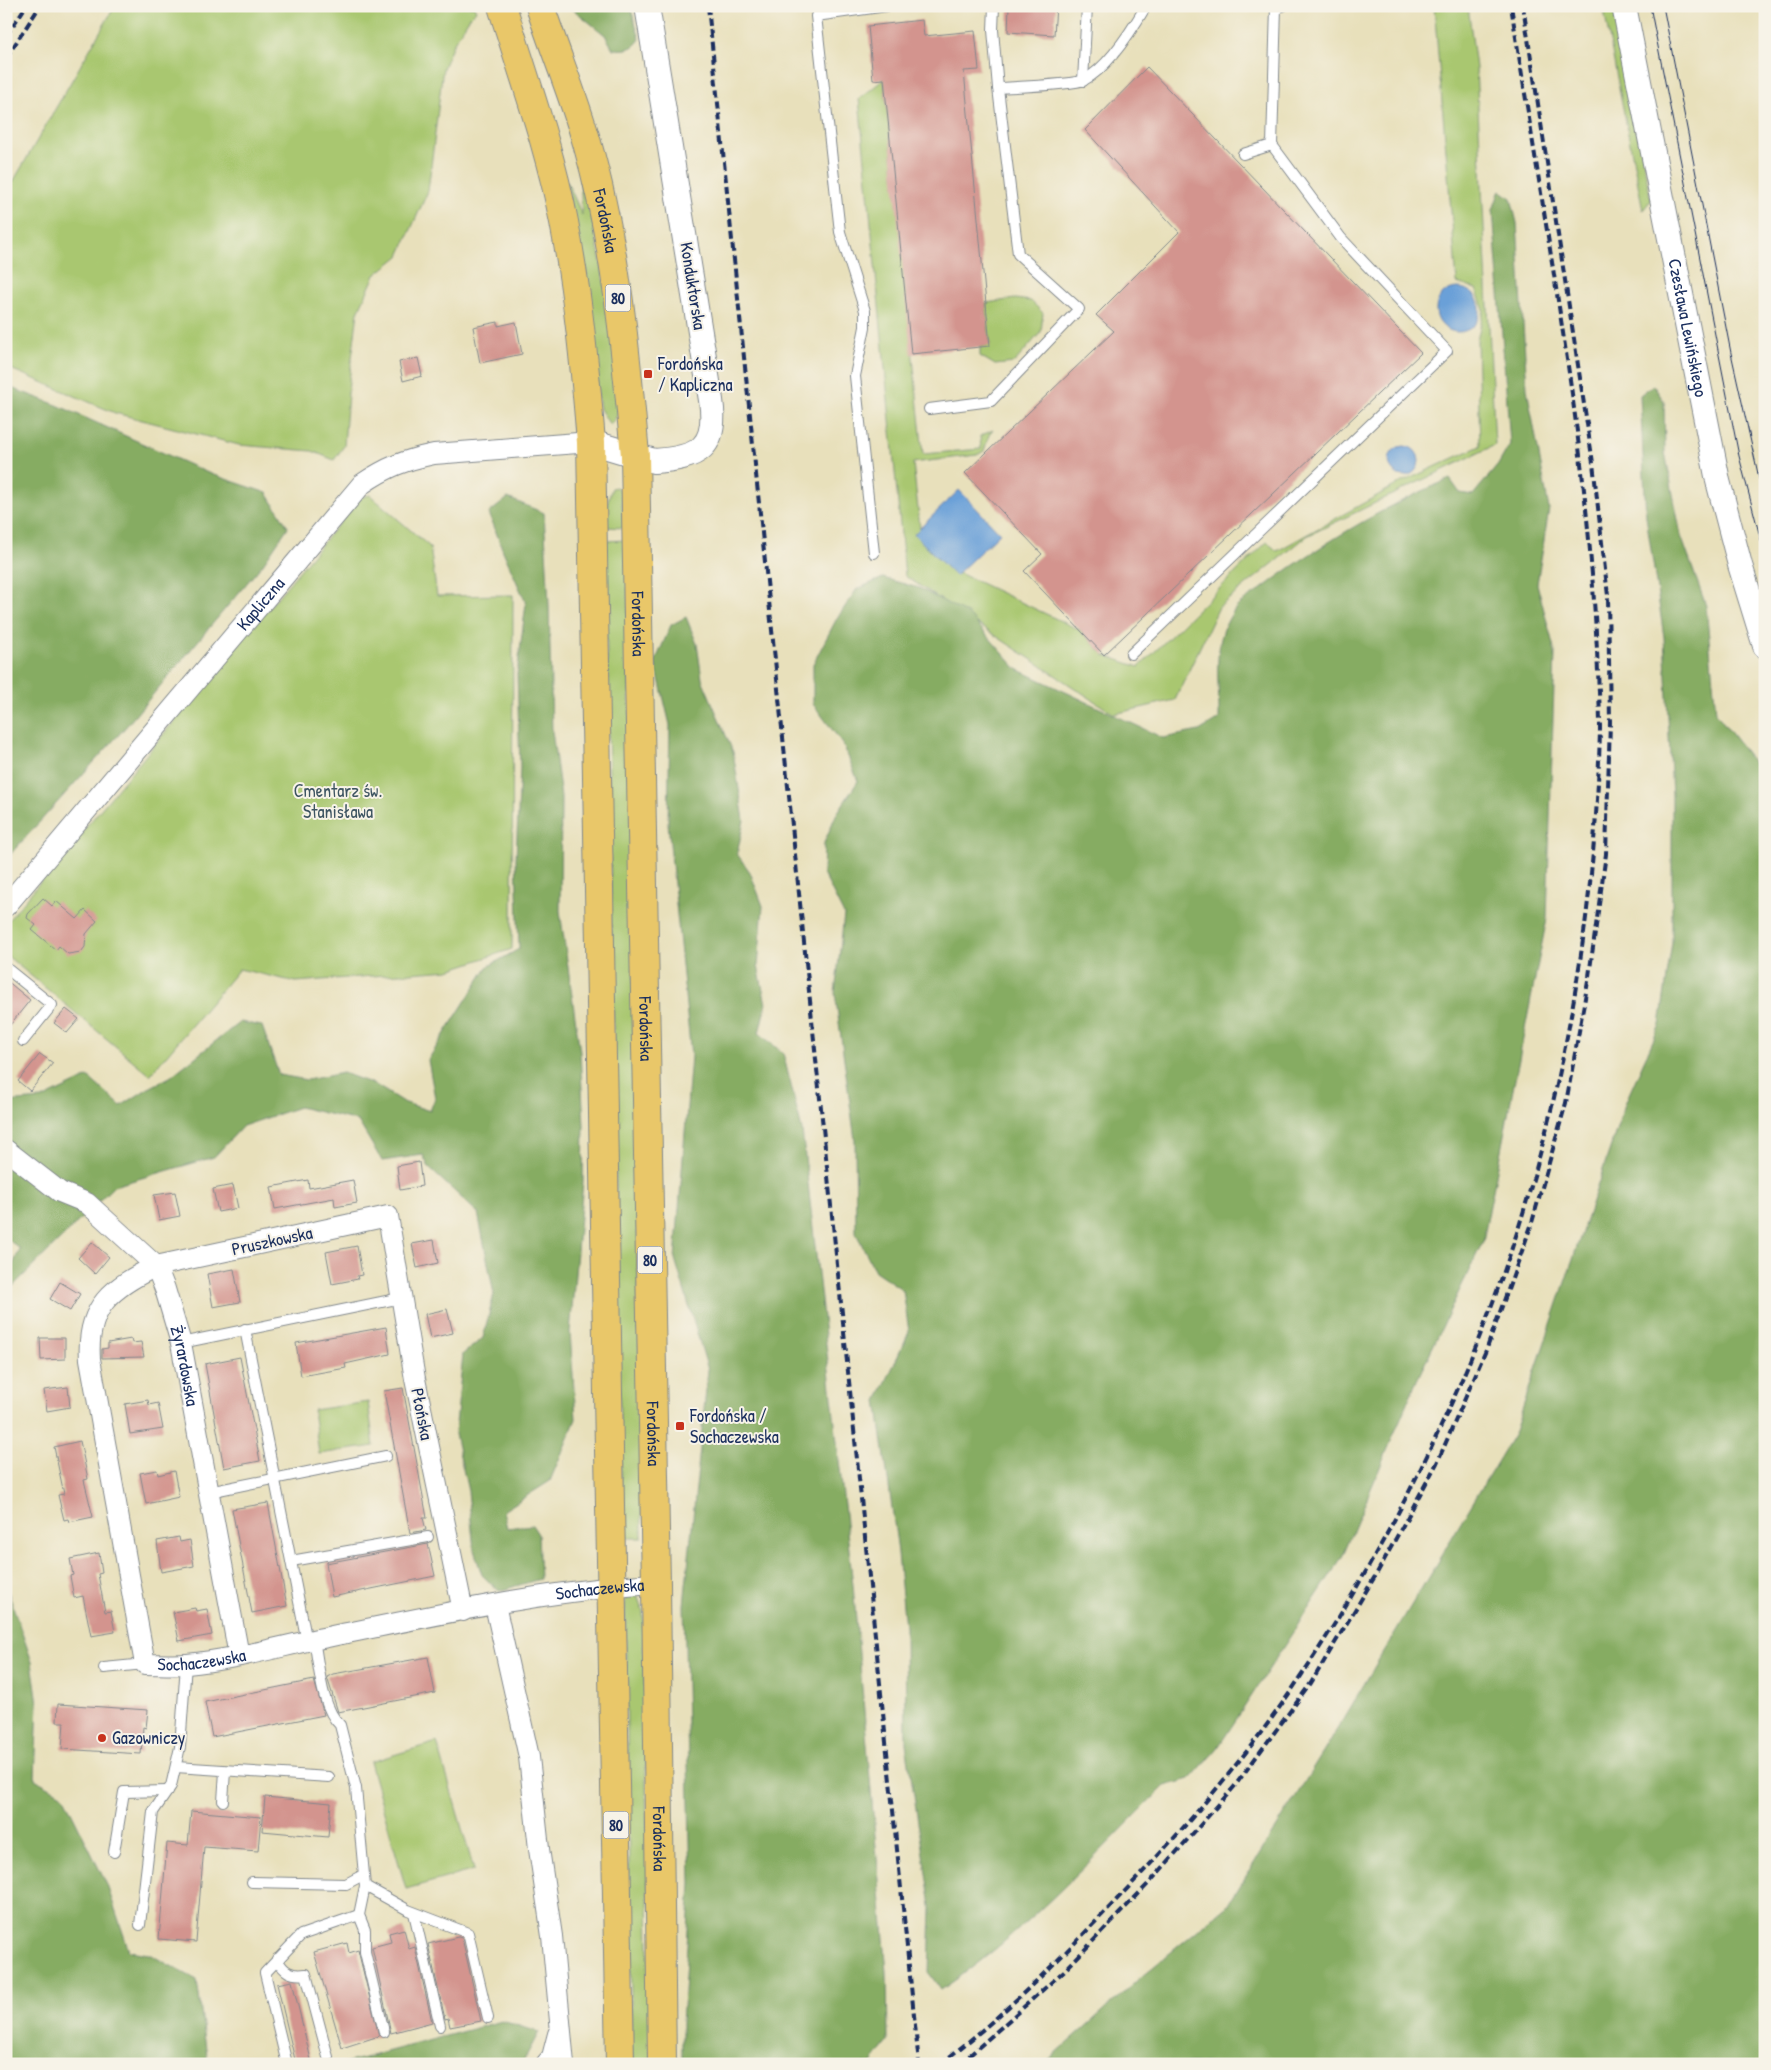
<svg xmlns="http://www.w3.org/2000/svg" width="1771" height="2070" viewBox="0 0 1771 2070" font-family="'Patrick Hand',sans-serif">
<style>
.green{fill:#a9c76f;stroke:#627b66}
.forest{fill:#86ac62;stroke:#506e60}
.water{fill:#6ba0d8;stroke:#43689b}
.building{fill:#d3948e}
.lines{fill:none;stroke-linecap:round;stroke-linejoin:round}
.service-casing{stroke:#82888c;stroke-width:12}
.minor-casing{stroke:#82888c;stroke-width:22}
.tertiary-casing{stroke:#82888c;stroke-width:26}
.primary-casing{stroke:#82888c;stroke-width:30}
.service{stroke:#fff;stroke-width:10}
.minor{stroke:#fff;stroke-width:20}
.tertiary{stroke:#fff;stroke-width:24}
.primary{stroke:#e9c769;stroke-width:28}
.tram{stroke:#1b2f5e;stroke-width:1}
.rail{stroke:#1b2f5e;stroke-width:4;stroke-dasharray:8 4;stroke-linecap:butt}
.poi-dot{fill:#c8321e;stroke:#f7f3e8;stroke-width:2}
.labels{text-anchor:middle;stroke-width:4;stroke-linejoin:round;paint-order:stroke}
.shield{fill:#f7f3e8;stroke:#5d6a87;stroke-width:1}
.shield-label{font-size:16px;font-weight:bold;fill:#1b2f5e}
.street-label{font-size:18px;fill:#1b2f5e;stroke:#f7f3e8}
.poi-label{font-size:18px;fill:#1b2f5e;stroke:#f7f3e8;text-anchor:start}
.park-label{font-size:18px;fill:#3e5562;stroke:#f7f3e8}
</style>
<rect width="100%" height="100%" fill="#f7f3e8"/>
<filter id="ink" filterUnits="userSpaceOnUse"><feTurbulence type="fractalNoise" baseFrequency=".02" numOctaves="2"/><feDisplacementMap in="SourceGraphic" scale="10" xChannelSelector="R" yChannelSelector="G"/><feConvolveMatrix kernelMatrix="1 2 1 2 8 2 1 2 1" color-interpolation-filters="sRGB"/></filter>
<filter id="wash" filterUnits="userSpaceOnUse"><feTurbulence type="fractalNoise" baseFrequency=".0096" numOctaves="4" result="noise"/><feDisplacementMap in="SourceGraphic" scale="20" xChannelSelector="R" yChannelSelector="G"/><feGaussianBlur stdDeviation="1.12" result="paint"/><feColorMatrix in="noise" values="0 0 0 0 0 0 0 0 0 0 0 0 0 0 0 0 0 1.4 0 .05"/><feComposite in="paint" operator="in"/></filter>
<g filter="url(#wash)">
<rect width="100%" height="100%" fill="#e8e0bb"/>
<g class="green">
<path d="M 115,6 L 474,6 L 476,11 L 470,17 L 453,44 L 443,68 L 428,191 L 399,256 L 375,275 L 358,312 L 349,381 L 344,446 L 334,460 L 312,451 L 239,445 L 115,413 L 6,367 L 6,194 Z"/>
<path d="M 1434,6 L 1468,6 L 1476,68 L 1495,445 L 1307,536 L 1219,607 L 1175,700 L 1114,714 L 905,576 L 859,99 L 884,79 L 923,454 L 981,449 L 980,436 L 993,430 L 989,435 L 984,451 L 977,455 L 913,463 L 920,528 L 914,534 L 955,576 L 959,573 L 1080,630 L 1104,655 L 1139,667 L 1267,542 L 1277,551 L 1400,483 L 1480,446 L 1477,340 L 1484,310 L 1476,289 L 1457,283 Z"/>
<path d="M 1603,6 L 1613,6 L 1651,200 L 1643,210 Z"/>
<path d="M 580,173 C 602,247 611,322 619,399 L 617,416 L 610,425 L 600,409 L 567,181 L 582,215 Z"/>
<path d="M 1015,299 L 1031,301 L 1043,313 L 1041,332 L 1014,363 L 995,365 L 980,356 L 980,347 L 990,345 L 986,303 Z"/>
<path d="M 616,487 L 621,491 L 624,528 L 605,527 L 607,503 L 612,488 Z"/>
<path d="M 370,495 L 430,547 L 437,596 L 513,595 L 512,949 L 449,970 L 296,982 L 239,969 L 150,1075 L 6,955 L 6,923 L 361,497 Z"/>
<path d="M 627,540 L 642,1538 L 622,1538 L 605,541 Z"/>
<path d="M 368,1402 L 374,1446 L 319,1454 L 313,1410 Z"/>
<path d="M 625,1594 L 637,1595 L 643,1612 L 651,2064 L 632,2064 Z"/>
<path d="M 437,1742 L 474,1870 L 406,1889 L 370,1762 Z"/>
</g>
<g class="forest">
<path d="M 569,6 L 630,6 L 640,39 C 633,50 625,50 613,49 L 605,35 Z"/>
<path d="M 1500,190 L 1511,198 L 1517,223 L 1527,389 L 1549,509 L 1537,584 L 1555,652 L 1547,918 L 1483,1241 L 1417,1380 L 1342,1557 L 1217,1749 L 1190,1779 L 1165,1786 C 1094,1856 1024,1934 941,1990 L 929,1973 L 931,1906 L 906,1744 L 905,1627 L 897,1544 L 877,1401 L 909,1332 L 903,1290 L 875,1271 L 856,1233 L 855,1140 L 835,993 L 844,915 L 823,873 L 824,843 L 836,815 L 858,781 L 843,744 L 813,704 L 813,664 L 836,620 L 857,589 L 883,578 L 919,588 L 969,615 L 1017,669 L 1163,738 L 1199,731 L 1219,719 C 1220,683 1210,645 1233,612 C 1238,603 1252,596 1260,590 C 1314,548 1386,505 1450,479 L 1460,493 L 1473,495 L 1498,465 L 1510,444 L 1493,210 Z"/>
<path d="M 1653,385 L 1664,401 L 1665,452 L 1681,536 L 1706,606 L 1716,713 L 1765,778 L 1765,2064 L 1044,2064 L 1141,1977 L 1228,1905 L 1324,1751 L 1514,1434 L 1626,1101 L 1660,1025 L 1672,942 L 1672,796 L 1664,637 L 1646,516 L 1640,395 Z"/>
<path d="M 6,386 L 57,405 L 208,473 L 267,493 L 288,527 L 263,564 L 123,730 L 6,859 Z"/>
<path d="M 508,498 L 544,513 L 549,605 L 552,731 L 561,797 L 560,911 L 580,1052 L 584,1125 L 583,1182 L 570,1332 L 576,1419 L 550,1481 L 503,1511 L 507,1528 L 532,1525 L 538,1534 L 540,1579 L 499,1591 L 482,1575 L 474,1550 L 468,1491 L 455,1434 L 463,1354 L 483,1338 L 494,1294 L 478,1213 L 429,1168 L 423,1155 L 382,1161 L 358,1121 L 299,1107 L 243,1126 L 214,1157 L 114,1186 L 6,1293 L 6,1280 L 20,1249 L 6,1238 L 6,1102 L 42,1099 L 88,1077 L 121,1106 L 147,1089 L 170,1077 L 240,1022 L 262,1026 L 279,1075 L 307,1080 L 343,1073 L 374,1084 L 403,1102 L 430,1111 L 435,1098 L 428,1060 L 487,967 L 519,949 L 516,859 L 520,767 L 517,674 L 526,603 L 503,551 L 489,513 Z"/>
<path d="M 686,617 L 697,644 L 702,679 L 733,752 L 744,820 L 737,854 L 750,872 L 763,906 L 758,966 L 766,1004 L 759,1033 L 783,1053 L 802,1130 L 853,1585 L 887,1972 L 888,2042 L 871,2064 L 682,2064 L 682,2023 L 691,1883 L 684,1605 L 708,1370 L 675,1259 L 691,1056 L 668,823 L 670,725 L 655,662 L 671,625 Z"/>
<path d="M 6,1586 L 32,1662 L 38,1703 L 35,1779 L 63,1795 L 107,1885 L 129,1951 L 149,1954 L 197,1980 L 208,2064 L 6,2064 Z"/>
<path d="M 502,2021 L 539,2032 L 522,2064 L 341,2064 Z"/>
</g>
<g class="water">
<circle cx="1458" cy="310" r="22"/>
<circle cx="1404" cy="461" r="15"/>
<path d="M 959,490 L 1000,533 L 955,576 L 914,534 Z"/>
</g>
<g id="blocks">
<g class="building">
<path d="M 1009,6 L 1056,6 L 1054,35 L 1008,32 Z"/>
<path d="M 922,20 L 924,36 L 975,31 L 979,70 L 964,71 L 990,346 L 911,354 L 884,79 L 873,80 L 868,26 Z"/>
<path d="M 1147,67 L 1421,353 L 1104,655 L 1024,571 L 1042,554 L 965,473 L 1114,331 L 1096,315 L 1179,232 L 1085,130 Z"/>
<path d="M 498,322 L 498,326 L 516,322 L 522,354 L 480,363 L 473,327 Z"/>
<path d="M 418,358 L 422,376 L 403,381 L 399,362 Z"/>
<path d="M 43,898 L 52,906 L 56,901 L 77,919 L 85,910 L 97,921 L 86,934 L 85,947 L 81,952 L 68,954 L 59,946 L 56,950 L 32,930 L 36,925 L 27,918 L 28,914 Z"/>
<path d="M 6,980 L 30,1000 L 6,1030 Z"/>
<path d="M 66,1009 L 79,1019 L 67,1033 L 54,1023 Z"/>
<path d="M 40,1054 L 53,1063 L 30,1091 L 18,1081 Z"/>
<path d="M 419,1162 L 422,1186 L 400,1190 L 397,1166 Z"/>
<path d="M 308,1180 L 309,1188 L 353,1180 L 357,1203 L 335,1207 L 334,1198 L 275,1209 L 271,1187 Z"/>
<path d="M 233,1185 L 238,1208 L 218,1212 L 213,1189 Z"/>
<path d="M 175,1192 L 180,1216 L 159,1220 L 154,1195 Z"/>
<path d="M 434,1240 L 438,1263 L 417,1268 L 412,1244 Z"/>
<path d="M 92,1242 L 109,1257 L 95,1274 L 78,1258 Z"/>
<path d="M 357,1246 L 362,1275 L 357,1276 L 358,1279 L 332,1284 L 326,1252 Z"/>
<path d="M 234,1269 L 240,1302 L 213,1307 L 207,1274 Z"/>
<path d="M 60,1282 L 80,1294 L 70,1311 L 50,1299 Z"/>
<path d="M 447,1309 L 453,1333 L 430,1338 L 425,1314 Z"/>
<path d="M 386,1327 L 390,1354 L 345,1364 L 346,1368 L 301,1376 L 296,1343 Z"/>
<path d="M 40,1338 L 65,1338 L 65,1359 L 41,1360 Z"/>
<path d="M 131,1339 L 132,1343 L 141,1342 L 144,1357 L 102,1358 L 102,1349 L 108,1348 L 108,1343 Z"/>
<path d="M 240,1357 L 260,1461 L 224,1468 L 205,1364 Z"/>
<path d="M 68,1387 L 70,1407 L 47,1411 L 44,1390 Z"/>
<path d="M 403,1388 L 427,1518 L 423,1518 L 426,1530 L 410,1533 L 384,1391 Z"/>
<path d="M 148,1400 L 149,1405 L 158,1403 L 163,1429 L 130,1434 L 125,1404 Z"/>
<path d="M 80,1441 L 88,1479 L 84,1480 L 93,1517 L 69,1522 L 68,1519 L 64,1520 L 58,1495 L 64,1494 L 54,1447 Z"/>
<path d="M 157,1470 L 158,1475 L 174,1471 L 179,1497 L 146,1504 L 140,1473 Z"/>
<path d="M 268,1503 L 287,1606 L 252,1613 L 232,1509 Z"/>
<path d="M 179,1537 L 180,1542 L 190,1540 L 194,1566 L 161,1572 L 157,1541 Z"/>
<path d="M 428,1544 L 435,1576 L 332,1597 L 326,1563 Z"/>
<path d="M 99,1553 L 102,1573 L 98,1574 L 105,1612 L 111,1611 L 115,1632 L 91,1636 L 83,1596 L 74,1598 L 70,1576 L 73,1575 L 70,1559 Z"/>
<path d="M 195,1608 L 196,1611 L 207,1609 L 212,1635 L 179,1641 L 173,1612 Z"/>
<path d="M 428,1657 L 435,1693 L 338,1712 L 327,1677 L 333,1674 Z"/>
<path d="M 314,1680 L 324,1715 L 212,1737 L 205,1702 Z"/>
<path d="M 58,1704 L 148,1710 L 146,1728 L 143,1727 L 141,1754 L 62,1749 L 64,1722 L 57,1722 Z"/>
<path d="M 265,1797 L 331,1803 L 328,1837 L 262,1831 Z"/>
<path d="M 191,1811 L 261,1817 L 258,1851 L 204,1847 L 196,1942 L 159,1939 L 167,1843 L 188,1845 Z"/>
<path d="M 404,1929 L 409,1949 L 415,1947 L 432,2022 L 391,2033 L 372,1947 L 391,1942 L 389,1933 Z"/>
<path d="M 458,1937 L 462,1938 L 481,2021 L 450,2027 L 448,2018 L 445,2019 L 428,1944 Z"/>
<path d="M 347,1943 L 349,1953 L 358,1950 L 379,2036 L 342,2048 L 314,1952 Z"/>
<path d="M 292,1981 L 312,2064 L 296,2064 L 277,1984 Z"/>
</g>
</g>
</g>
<g filter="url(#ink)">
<use href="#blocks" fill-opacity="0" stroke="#82888c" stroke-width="1"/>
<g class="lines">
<g class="service-casing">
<g id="service">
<path d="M 994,6 L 993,30 L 998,88 C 1014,87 1073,85 1084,80 C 1108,68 1132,30 1146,6"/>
<path d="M 1083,81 L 1087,6"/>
<path d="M 1243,154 L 1272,145"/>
<path d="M 929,409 L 991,401 L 1079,309 L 1018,254 L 998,88"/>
<path d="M 874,553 L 855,376 L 865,327 L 865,311 L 840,232 L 816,16 L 887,6"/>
<path d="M 1131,654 L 1447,351 L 1341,238 L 1272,145 L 1276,7 L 1283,6"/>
<path d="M 6,968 L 52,1005 L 23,1041"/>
<path d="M 245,1329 L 307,1642"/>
<path d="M 181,1343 L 401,1298"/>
<path d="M 209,1492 L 386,1456"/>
<path d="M 291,1561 L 428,1537"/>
<path d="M 314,1640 C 319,1664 321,1708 340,1725 L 356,1788 L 365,1886 L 408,1910 L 468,1933 L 488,2018"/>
<path d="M 104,1668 L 145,1664"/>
<path d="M 176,1767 L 329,1777"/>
<path d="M 223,1801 L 225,1771"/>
<path d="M 114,1852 L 124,1792 L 168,1791"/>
<path d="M 252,1882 L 346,1884 L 363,1875"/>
<path d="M 365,1886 L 359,1915 L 365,1930 L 365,1952 L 384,2032"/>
<path d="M 414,1913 L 440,2026"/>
<path d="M 140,1925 L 153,1812 L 171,1786 L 180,1747 L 186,1664"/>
<path d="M 277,1959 C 284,1972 291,1976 306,1974 L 328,2057"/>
<path d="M 287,2064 L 265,1973 L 301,1935 L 359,1915"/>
</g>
</g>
<g class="minor-casing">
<g id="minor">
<path id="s1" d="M 6,906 L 362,484 C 387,467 405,460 434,454 L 591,442"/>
<path id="s2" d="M 6,1150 L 60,1192 L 87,1203 L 156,1266 L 165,1289 L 181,1343 L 239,1656"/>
<path d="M 495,1605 L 529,1757 L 539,1849 L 552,1936 L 564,2064"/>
<path id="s3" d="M 463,1611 L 415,1379 L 388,1216 L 156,1266 C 113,1287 86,1306 90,1359 L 145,1664 C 159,1664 173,1665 187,1664 C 231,1660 274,1648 317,1639 C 429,1617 542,1590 656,1584"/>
<path d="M 546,2064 L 552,2057 L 558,2034"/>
</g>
</g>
<g class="tertiary-casing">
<g id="tertiary">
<path id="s4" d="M 1624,6 L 1718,481 L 1740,565 L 1765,646"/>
<path d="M 591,442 L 654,461 C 699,458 718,448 711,400 L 647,6"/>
</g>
</g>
<g class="primary-casing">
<g id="primary">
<path d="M 502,6 C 524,77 550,149 564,222 C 578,295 585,368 591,442 L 620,2064"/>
<path id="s5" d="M 540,6 C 555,52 574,97 587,143 C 616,243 626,353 635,455 L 656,1584 L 662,2064"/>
</g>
</g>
<use href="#service" class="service"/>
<use href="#minor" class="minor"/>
<use href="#tertiary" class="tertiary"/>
<use href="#primary" class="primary"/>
<g class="tram">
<path d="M 1650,6 L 1739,456 L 1765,556"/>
<path d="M 1663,6 L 1731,353 L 1765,505"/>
</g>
<g class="rail">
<path d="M 708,6 L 919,2064"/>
<path d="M 6,36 L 26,6"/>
<path d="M 6,58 L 40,6"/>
<path d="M 940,2064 C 1005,2015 1067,1952 1123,1893 C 1188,1825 1251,1752 1303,1673 C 1393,1538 1472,1377 1520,1223 C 1570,1063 1596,896 1600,729 C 1600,703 1598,676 1597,650 C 1592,554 1582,461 1568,366 C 1550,246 1530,126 1511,6"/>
<path d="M 960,2064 L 1065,1970 L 1150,1882 L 1234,1787 L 1311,1683 L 1377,1573 L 1437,1463 L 1487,1348 L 1531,1226 L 1566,1103 L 1589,976 L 1606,854 L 1610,722 L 1608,596 L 1593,463 L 1523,6"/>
</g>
</g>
</g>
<g class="poi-dot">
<rect x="643" y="369" width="10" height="10" rx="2.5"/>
<rect x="675" y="1421" width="10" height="10" rx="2.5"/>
<circle cx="102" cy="1738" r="5"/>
</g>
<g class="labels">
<g class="shield">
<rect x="605.5" y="284.5" width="25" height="27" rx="4"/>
<rect x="637.5" y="1246.5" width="25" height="27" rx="4"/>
<rect x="603.5" y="1811.5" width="25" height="27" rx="4"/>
</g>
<g class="shield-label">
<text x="618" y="304">80</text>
<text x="650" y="1266">80</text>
<text x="616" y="1831">80</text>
</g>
<g class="street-label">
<text dy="6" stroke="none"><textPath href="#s5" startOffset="225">Fordońska</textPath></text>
<text transform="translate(693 286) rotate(81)" y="6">Konduktorska</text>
<text dy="6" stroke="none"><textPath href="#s4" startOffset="328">Czesława Lewińskiego</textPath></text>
<text dy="6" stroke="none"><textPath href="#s1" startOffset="395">Kapliczna</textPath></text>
<text dy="6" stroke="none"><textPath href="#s5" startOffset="630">Fordońska</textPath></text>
<text dy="6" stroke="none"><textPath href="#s5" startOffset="1035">Fordońska</textPath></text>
<text transform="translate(272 1241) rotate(-12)" y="6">Pruszkowska</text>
<text dy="6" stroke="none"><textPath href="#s2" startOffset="295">Żyrardowska</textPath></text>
<text transform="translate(422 1414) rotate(79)" y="6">Płońska</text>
<text dy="6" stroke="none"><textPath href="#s5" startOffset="1440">Fordońska</textPath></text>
<text dy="6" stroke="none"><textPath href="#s3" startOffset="1535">Sochaczewska</textPath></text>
<text dy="6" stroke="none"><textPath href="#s3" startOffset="1130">Sochaczewska</textPath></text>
<text dy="6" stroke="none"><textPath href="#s5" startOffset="1845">Fordońska</textPath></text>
</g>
<g class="poi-label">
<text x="658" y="370">Fordońska<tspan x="658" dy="21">/ Kapliczna</tspan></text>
<text x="690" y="1422">Fordońska /<tspan x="690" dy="21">Sochaczewska</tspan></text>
<text x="112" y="1744">Gazowniczy</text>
</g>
<g class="park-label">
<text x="338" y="797">Cmentarz św.<tspan x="338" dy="21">Stanisława</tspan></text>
</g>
</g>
<rect width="1771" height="2070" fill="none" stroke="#f7f3e8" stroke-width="25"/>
</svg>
